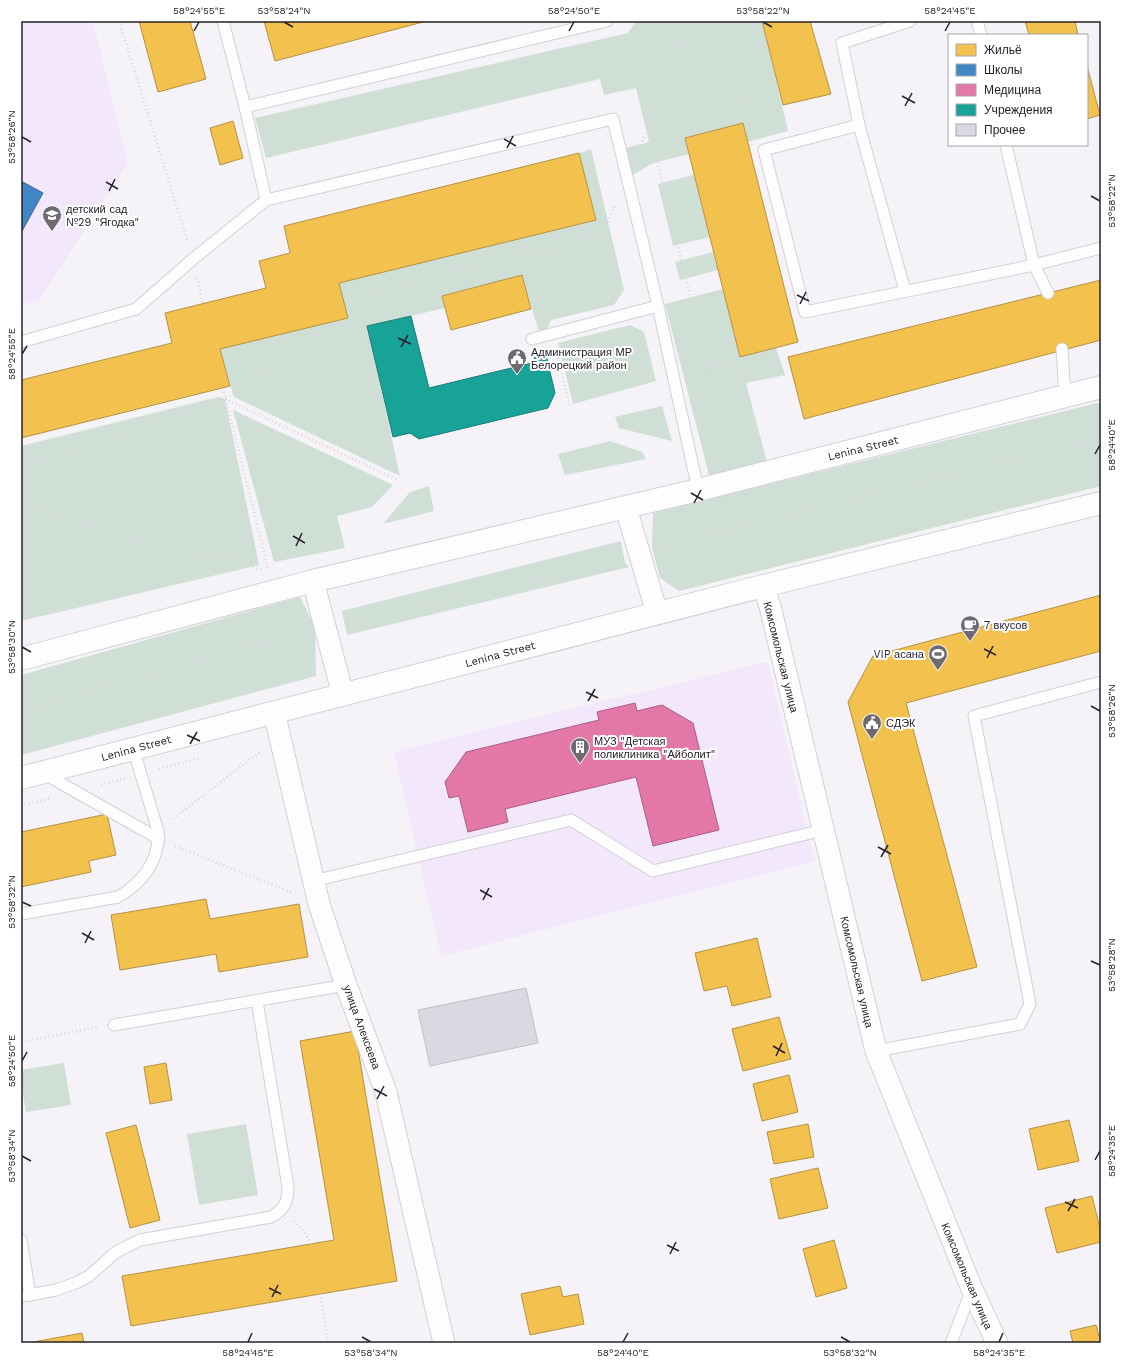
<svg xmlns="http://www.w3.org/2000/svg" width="1122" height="1364" viewBox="0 0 1122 1364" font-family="'Work Sans',sans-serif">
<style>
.built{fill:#f3e8fb}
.green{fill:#cfdfd6}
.homes{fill:#f2c14e;stroke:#b59143}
.schools{fill:#3f88c5;stroke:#386996}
.health{fill:#e377a8;stroke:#aa5d82}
.public{fill:#17a398;stroke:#1c7c77}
.building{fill:#dad8e0;stroke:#c0bfc6}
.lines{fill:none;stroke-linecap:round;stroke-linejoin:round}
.service-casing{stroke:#d3cfd6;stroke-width:13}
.minor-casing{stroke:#d3cfd6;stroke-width:23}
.secondary-casing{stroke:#d3cfd6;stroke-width:24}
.path{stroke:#d8d7d9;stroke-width:2.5;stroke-dasharray:1 3;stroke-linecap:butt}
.service{stroke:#fefdfe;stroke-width:11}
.minor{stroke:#fefdfe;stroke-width:21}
.secondary{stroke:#fefdfe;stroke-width:22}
.ticks{fill:none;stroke:#26212a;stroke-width:1.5}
.labels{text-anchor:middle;stroke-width:4;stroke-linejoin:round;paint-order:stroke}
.poi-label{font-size:11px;fill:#26212a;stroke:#fff;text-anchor:start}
.street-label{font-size:11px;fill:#26212a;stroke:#fff}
.neatline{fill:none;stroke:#26212a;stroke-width:1.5}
.ticks-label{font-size:10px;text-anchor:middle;fill:#26212a}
</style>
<rect width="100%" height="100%" fill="#f5f2f8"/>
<g class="built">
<path d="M 21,21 L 93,21 L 128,163 L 39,300 L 21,305 Z"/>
<path d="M 760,663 L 768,663 L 814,861 L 441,956 L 394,752 Z"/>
</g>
<g class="green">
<path d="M 636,21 L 762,21 L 788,131 L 747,142 L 743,123 L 685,138 L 689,154 L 653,163 L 627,178 L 626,148 L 649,142 L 636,88 L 604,95 L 600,79 L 266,158 L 255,118 L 628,33 Z"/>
<path d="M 591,149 L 624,290 L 614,305 L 551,320 L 542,342 L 522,275 L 442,296 L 445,308 L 367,326 L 400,476 L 234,397 L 220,349 L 347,317 L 339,283 L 596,219 L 579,153 Z"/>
<path d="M 694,175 L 710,237 L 673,246 L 658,184 Z"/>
<path d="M 713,252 L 718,270 L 680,280 L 675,262 Z"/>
<path d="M 723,289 L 776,348 L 785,375 L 746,383 L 767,462 L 709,475 L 665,304 Z"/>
<path d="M 630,325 L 644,332 L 656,381 L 573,404 L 558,343 Z"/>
<path d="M 218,397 L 225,399 L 259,565 L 21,621 L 21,446 Z"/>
<path d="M 1101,402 L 1101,486 L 679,591 L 660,578 L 652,548 L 653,513 Z"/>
<path d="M 662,406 L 672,441 L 619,428 L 615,417 Z"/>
<path d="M 233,410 L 393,485 L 372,507 L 337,516 L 345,548 L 274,562 Z"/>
<path d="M 610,441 L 642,452 L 646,459 L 565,475 L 558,454 Z"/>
<path d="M 429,486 L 434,511 L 383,524 L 410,492 Z"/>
<path d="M 621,541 L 625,563 L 629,567 L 347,635 L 342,611 Z"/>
<path d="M 300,597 L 315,627 L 316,676 L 21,755 L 21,675 Z"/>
<path d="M 64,1063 L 71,1105 L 26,1112 L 21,1082 L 21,1070 Z"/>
<path d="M 246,1124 L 258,1195 L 199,1205 L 187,1134 Z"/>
</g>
<g class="homes">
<path d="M 139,21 L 190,21 L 206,79 L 158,92 Z"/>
<path d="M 264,21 L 427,21 L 275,61 Z"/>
<path d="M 762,21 L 810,21 L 831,94 L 783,105 Z"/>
<path d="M 1025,21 L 1075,21 L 1078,35 L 1029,35 Z"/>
<path d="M 1087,66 L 1100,115 L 1087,119 Z"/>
<path d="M 233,121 L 243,158 L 220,165 L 210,128 Z"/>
<path d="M 743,123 L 798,342 L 740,357 L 685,138 Z"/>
<path d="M 579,153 L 596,220 L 339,283 L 348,318 L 220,349 L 230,386 L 21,438 L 21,380 L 172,343 L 165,313 L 266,288 L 259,261 L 290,253 L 284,226 Z"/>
<path d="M 522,275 L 531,309 L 451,330 L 442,296 Z"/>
<path d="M 1101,280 L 1101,340 L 804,419 L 788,357 Z"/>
<path d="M 1101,595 L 1101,651 L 906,703 L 977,967 L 922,981 L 848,702 L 873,656 Z"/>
<path d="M 107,814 L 116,855 L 89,861 L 91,872 L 21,887 L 21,832 Z"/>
<path d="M 206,899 L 210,919 L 299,904 L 308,957 L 219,972 L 216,954 L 120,970 L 111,915 Z"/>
<path d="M 757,938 L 771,997 L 732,1006 L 727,986 L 704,991 L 695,953 Z"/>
<path d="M 779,1017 L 791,1059 L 743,1071 L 732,1029 Z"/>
<path d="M 355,1031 L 397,1281 L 131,1326 L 122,1276 L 334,1240 L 300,1041 Z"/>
<path d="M 166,1063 L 172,1100 L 150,1104 L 144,1067 Z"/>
<path d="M 789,1075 L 798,1112 L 762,1121 L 753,1084 Z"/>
<path d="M 1069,1120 L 1079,1161 L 1038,1170 L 1029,1129 Z"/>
<path d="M 808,1124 L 814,1157 L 774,1164 L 767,1132 Z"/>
<path d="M 136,1125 L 160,1220 L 130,1228 L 106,1133 Z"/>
<path d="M 818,1168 L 828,1208 L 779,1219 L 770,1179 Z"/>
<path d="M 1092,1196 L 1101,1232 L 1101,1242 L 1057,1253 L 1045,1208 Z"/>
<path d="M 834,1240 L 847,1288 L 816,1297 L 803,1249 Z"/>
<path d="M 560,1286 L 563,1297 L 578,1294 L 584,1324 L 530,1335 L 521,1294 Z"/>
<path d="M 1096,1325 L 1099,1336 L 1101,1336 L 1101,1343 L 1073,1343 L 1070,1331 Z"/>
<path d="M 82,1333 L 84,1343 L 28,1343 Z"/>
</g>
<path class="schools" d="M 21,181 L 43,193 L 21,233 Z"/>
<path class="health" d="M 635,703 L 637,711 L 662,705 L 693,723 L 719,830 L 653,846 L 636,777 L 505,809 L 508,822 L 468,832 L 459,796 L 449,798 L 445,782 L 466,752 L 599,720 L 597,712 Z"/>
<path class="public" d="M 411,316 L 429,388 L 536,362 L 534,358 L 546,355 L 555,393 L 548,408 L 419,439 L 410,433 L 393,437 L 367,326 Z"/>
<path class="building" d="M 526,988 L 538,1043 L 430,1066 L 418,1010 Z"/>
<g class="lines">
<g class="service-casing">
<g id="service">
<path d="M 223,21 L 245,107 L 607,21"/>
<path d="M 910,21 L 842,43 L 859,125 L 764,150 L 805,312 L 1034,265 L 1101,248"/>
<path d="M 977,21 L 981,35"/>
<path d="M 245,107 L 266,200 L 613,119 L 658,306 L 698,490"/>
<path d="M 859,125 L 905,291"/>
<path d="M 1006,145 L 1034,265 L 1048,293"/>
<path d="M 532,339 L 658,306"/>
<path d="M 21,342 L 136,309 L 193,259 L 266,200"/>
<path d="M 1062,349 L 1065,396"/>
<path d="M 43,773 L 159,839"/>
<path d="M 313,881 L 571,820 L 653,871 L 823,830"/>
<path d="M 21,914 L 118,897 C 142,883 160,861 158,831 L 133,748"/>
<path d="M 114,1025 L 346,985"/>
<path d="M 876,1051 L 1020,1024 L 1030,1004 L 974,716 L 1101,682"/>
<path d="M 21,1240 L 30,1295 L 21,1296"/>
<path d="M 30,1295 L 56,1290 L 78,1282 L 89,1276 L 116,1252 L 140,1240 L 271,1217 C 284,1210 288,1202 288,1187 L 257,1001"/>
<path d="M 951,1343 L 972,1289"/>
</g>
</g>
<g class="minor-casing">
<g id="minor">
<path d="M 626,508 L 657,613"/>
<path d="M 313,581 L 343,695"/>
<path d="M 763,586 L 770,606 L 876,1051 L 972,1289 L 997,1343"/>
<path d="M 274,712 L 319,904 L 346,985 L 386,1092 L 444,1343"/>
</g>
</g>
<g class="secondary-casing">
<g id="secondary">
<path d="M 21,659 L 313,581 L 698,490 L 1101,387"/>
<path d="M 21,778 L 763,586 L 1101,503"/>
</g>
</g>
<g class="path">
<path d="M 119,21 L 187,240"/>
<path d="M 651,21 L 684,47 L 753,106 L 760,134"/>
<path d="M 649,127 L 730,459"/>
<path d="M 639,149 L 695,21"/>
<path d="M 197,278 L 203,304"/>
<path d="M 569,310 L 615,205"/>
<path d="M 556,350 L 570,407"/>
<path d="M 691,373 L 729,363 L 746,383"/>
<path d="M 738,374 L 779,360"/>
<path d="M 223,388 L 268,568"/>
<path d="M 225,399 L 398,480"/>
<path d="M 21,467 L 225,399 L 269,367 L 346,324 L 362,299 L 433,275 L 559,246 L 603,231"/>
<path d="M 21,505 L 161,547 L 234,560 L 261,570"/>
<path d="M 660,546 L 1101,439"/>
<path d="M 346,620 L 620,564"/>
<path d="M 21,710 L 303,631"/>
<path d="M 159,769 L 202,758"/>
<path d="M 101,785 L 125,778"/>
<path d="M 21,806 L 51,798"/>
<path d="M 173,819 L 261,751"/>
<path d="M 175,846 L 293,893"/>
<path d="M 21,1042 L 98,1027"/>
<path d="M 294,1221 L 304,1231 L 311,1244"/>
<path d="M 320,1294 L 328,1343"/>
</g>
<use href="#service" class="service"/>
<use href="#minor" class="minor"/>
<use href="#secondary" class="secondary"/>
</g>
<path class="ticks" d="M 284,22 L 293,27M 763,22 L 772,27M 194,31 L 199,22M 569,31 L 574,22M 945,31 L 950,22M 902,96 L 915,103M 905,106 L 912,93M 22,137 L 31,142M 504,139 L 516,146M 507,148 L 513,136M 106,182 L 118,189M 109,191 L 115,179M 1091,196 L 1100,201M 797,295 L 809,301M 800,304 L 806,292M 398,338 L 411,344M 401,347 L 408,335M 22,354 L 27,346M 1095,454 L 1100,445M 691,493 L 703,500M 694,503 L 701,490M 293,536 L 305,543M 296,546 L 302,533M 22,647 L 31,652M 984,649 L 996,655M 987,658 L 993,646M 586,692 L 598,698M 588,701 L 595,689M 1091,706 L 1100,711M 187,735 L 200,741M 190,744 L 197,732M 878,847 L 891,854M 881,857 L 888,845M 480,890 L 492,897M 483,900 L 489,888M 22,902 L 31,906M 82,933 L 94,940M 85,943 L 91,931M 1091,961 L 1100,965M 773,1046 L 785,1053M 776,1056 L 782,1043M 22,1061 L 27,1052M 374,1089 L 387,1096M 377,1099 L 384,1086M 22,1156 L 31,1161M 1095,1160 L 1100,1151M 1065,1202 L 1078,1208M 1068,1211 L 1075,1199M 667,1245 L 679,1251M 670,1254 L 676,1242M 269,1288 L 281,1294M 272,1297 L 278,1285M 362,1337 L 371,1342M 841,1337 L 850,1342M 248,1342 L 252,1333M 623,1342 L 628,1333M 999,1342 L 1003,1333"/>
<defs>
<g id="school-pin" transform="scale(1)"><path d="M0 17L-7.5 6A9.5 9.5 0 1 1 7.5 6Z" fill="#6e6a72" stroke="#fff"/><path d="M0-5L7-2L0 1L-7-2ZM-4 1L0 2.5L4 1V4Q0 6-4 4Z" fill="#fff"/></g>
<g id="civic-pin" transform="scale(1)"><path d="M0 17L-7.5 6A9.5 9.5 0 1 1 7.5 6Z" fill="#6e6a72" stroke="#fff"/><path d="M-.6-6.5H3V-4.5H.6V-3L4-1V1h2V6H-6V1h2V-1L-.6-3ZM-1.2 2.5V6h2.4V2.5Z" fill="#fff"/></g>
<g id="cafe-pin" transform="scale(1)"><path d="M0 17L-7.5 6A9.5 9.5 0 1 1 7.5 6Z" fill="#6e6a72" stroke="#fff"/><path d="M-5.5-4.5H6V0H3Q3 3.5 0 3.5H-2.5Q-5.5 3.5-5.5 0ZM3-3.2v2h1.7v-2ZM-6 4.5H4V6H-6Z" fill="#fff"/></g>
<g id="stadium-pin" transform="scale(1)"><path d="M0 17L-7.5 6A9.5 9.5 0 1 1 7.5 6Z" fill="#6e6a72" stroke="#fff"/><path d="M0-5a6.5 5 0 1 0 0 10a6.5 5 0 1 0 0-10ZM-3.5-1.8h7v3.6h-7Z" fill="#fff"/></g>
<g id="building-pin" transform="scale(1)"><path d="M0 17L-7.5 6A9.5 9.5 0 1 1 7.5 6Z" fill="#6e6a72" stroke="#fff"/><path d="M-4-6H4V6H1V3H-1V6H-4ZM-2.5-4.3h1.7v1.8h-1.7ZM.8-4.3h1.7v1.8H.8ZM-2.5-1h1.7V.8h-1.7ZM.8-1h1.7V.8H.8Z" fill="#fff"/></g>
</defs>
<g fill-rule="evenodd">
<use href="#school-pin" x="52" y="215"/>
<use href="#civic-pin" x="517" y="358"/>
<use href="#cafe-pin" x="970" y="625"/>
<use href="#stadium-pin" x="938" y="654"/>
<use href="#civic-pin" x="872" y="723"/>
<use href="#building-pin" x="580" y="747"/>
</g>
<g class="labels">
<g class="poi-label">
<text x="66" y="213">детский сад<tspan x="66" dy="13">№29 "Ягодка"</tspan></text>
<text x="531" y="356">Администрация МР<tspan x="531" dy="13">Белорецкий район</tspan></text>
<text x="984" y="629">7 вкусов</text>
<text x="924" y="658" text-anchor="end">VIP асана</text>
<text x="886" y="727">СДЭК</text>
<text x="594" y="745">МУЗ "Детская<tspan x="594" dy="13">поликлиника "Айболит"</tspan></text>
</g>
<g class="street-label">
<text transform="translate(863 448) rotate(-14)" y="4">Lenina Street</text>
<text transform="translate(500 654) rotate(-15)" y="4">Lenina Street</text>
<text transform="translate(781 657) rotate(76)" y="4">Комсомольская улица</text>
<text transform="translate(136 748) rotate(-15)" y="4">Lenina Street</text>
<text transform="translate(857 972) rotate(77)" y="4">Комсомольская улица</text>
<text transform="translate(362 1027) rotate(70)" y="4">улица Алексеева</text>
<text transform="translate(967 1276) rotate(67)" y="4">Комсомольская улица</text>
</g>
</g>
<rect width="1122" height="1364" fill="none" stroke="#ffffff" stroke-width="44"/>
<rect x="948" y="34" width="140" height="112" fill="#ffffff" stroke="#a8a6aa"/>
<rect x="956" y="44" width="20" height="12" fill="#f2c14e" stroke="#a8a6aa"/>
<text x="984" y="54" font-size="12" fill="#26212a">Жильё</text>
<rect x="956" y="64" width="20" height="12" fill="#3f88c5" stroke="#a8a6aa"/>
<text x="984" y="74" font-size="12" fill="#26212a">Школы</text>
<rect x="956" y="84" width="20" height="12" fill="#e377a8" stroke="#a8a6aa"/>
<text x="984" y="94" font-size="12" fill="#26212a">Медицина</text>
<rect x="956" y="104" width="20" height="12" fill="#17a398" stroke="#a8a6aa"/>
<text x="984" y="114" font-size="12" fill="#26212a">Учреждения</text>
<rect x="956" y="124" width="20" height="12" fill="#dad8e0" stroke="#a8a6aa"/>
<text x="984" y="134" font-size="12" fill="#26212a">Прочее</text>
<rect x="22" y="22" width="1078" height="1320" class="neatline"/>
<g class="ticks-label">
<text x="199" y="14">58°24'55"E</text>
<text x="284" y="14">53°58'24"N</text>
<text x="574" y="14">58°24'50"E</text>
<text x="763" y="14">53°58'22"N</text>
<text x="950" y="14">58°24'45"E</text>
<text transform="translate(11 137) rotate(-90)" y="4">53°58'26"N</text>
<text transform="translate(1111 201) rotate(-90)" y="4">53°58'22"N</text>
<text transform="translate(11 354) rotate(-90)" y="4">58°24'55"E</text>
<text transform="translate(1111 445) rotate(-90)" y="4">58°24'40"E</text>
<text transform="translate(11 647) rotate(-90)" y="4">53°58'30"N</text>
<text transform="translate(1111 711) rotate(-90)" y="4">53°58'26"N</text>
<text transform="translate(11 902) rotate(-90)" y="4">53°58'32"N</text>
<text transform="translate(1111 965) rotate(-90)" y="4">53°58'28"N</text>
<text transform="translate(11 1061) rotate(-90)" y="4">58°24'50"E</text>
<text transform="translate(1111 1151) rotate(-90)" y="4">58°24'35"E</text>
<text transform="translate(11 1156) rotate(-90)" y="4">53°58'34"N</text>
<text x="248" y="1356">58°24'45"E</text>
<text x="371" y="1356">53°58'34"N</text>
<text x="623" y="1356">58°24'40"E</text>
<text x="850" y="1356">53°58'32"N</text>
<text x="999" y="1356">58°24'35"E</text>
</g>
</svg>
